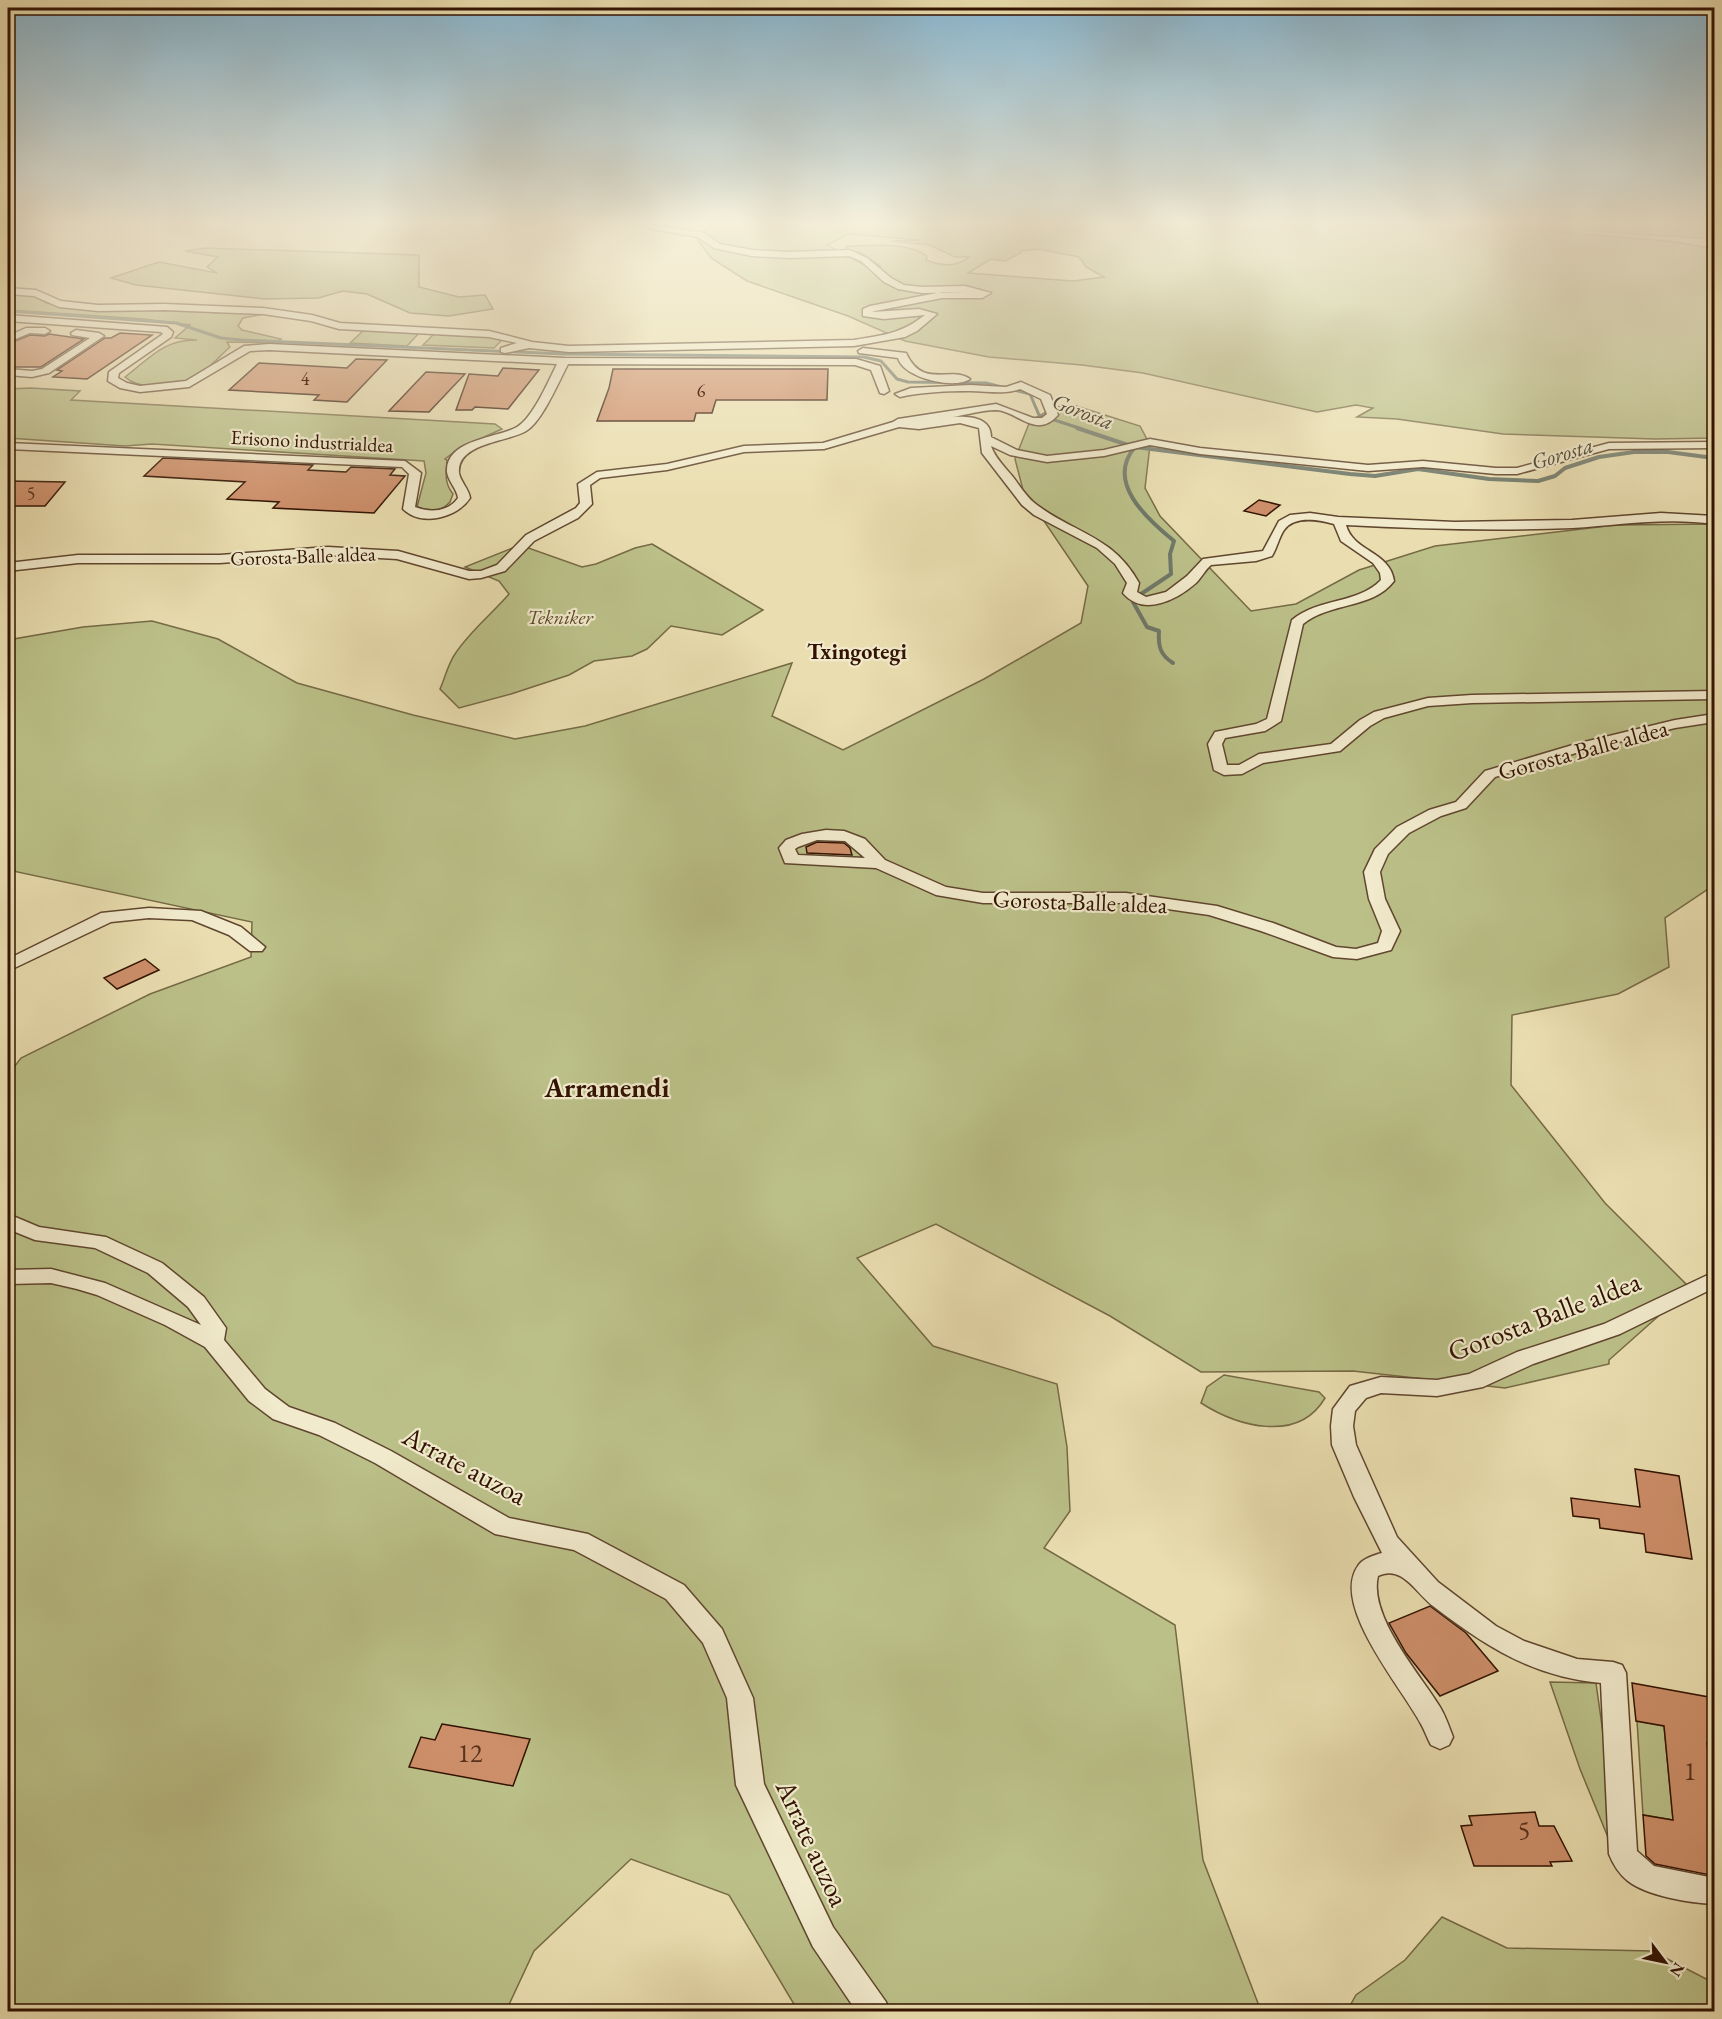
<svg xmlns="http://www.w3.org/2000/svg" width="1722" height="2019" viewBox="0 0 1722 2019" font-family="'EB Garamond',serif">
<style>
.green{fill:#bbc088;stroke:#766a45;stroke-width:1.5;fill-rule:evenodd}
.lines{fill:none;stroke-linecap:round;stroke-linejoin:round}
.stream-far1{stroke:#6f7869;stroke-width:3}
.stream{stroke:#6f7869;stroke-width:4}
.building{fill:#cd8f6a;stroke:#321302;stroke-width:1.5}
.street-casing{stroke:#60462e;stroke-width:3}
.street{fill:#f1eacc;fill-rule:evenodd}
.labels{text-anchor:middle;stroke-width:4.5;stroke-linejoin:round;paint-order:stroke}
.far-number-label{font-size:18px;fill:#59321c}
.far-street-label{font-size:20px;fill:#321302;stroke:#f1eacc}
.far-park-label{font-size:20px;font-style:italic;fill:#5b472a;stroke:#f1eacc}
.far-water-label{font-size:22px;font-style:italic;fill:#564e3e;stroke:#f1eacc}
.far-quarter-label{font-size:22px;font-weight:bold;fill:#321302;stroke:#f1eacc}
.street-label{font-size:24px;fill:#321302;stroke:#f1eacc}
.near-number-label{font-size:26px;fill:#59321c}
.quarter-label{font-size:27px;font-weight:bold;fill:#321302;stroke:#f1eacc}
.near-street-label{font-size:28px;fill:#321302;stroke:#f1eacc}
</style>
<rect width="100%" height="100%" fill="#eadeb0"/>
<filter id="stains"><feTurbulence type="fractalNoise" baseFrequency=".00333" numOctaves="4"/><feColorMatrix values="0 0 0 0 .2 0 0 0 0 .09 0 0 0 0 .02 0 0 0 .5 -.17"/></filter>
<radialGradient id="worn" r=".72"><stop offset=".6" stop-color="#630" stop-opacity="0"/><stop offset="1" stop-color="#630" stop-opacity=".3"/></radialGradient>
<g class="green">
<path d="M 712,224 L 1714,224 L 1714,239 L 1528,227 L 1514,228 L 1677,242 L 1714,249 L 1714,438 L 1655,439 L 1503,434 L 1397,419 L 1357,417 L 1373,408 L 1356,405 L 1317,412 L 1143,373 L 1082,365 L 989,357 L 905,341 L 848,316 L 747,281 L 711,258 L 697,239 ZM 848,234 L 919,240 L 892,241 L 930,245 L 955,257 L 969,257 C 956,268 941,266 926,260 L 927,256 C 907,241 870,246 846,246 L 846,251 L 861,253 L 880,266 L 868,267 L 827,245 ZM 1038,249 L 1079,257 L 1086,267 L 1104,277 L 1073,281 L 968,273 L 991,259 L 1005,261 L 1021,253 L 1020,251 Z"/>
<path d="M 205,248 L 419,255 L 419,287 L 459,297 L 485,295 L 493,309 L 449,316 L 410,313 L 367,294 L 343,291 L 318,298 L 265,299 L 136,285 L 111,278 L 159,262 L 217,273 L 207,267 L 218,257 L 185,251 Z"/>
<path d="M 8,292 L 30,294 L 47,303 L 71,307 L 196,310 L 216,313 L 262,312 L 264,314 L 243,318 L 238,326 L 242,330 L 281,339 L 275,343 L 227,342 L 230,347 C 220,356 209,368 198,376 C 181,386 141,392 125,377 C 150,358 164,339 197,340 L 175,338 L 190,325 L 144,319 L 8,310 Z"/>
<path d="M 365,329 L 420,332 L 407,346 L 350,343 Z"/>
<path d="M 434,334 L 504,338 L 494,348 L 423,345 Z"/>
<path d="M 31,388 L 80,391 L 71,400 L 495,424 L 502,429 L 460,448 L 445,459 L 447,460 C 446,473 444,483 453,494 L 450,502 C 441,512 428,513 417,507 L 426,473 L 424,461 L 152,444 L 125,446 L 8,438 L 8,389 Z"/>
<path d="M 1073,405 L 1140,426 L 1150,445 L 1145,488 L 1160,516 L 1251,611 L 1296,604 L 1359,570 L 1435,546 L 1616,525 L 1714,524 L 1714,885 L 1665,918 L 1669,967 L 1618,994 L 1512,1015 L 1511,1085 L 1605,1203 L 1690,1288 L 1609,1360 L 1609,1364 L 1505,1388 L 1353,1371 L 1201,1372 L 1110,1316 L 936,1224 L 857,1258 L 933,1346 L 1057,1384 L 1067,1447 L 1070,1511 L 1044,1548 L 1175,1625 L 1203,1860 L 1261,2011 L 798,2011 L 729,1895 L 631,1859 L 534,1951 L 506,2011 L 8,2011 L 8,1075 L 21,1058 L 150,994 L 251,957 L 252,922 L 8,870 L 8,640 L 83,627 L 152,621 L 218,639 L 297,683 L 413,715 L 515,739 L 585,726 L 792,663 L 772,716 L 843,750 L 984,679 L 1081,623 L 1088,586 L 1023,490 L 1015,459 L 1030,421 L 1055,407 Z"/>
<path d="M 652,544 L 763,610 L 722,635 L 671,626 L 647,649 L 632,656 L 594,661 L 569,675 L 511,694 L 459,708 L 440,689 C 445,678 448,664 455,654 C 470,631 491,615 509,594 L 499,581 L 465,567 L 520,545 L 582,567 L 596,564 L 635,548 Z"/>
<path d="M 1224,1375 L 1319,1392 L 1325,1398 C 1298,1444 1237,1426 1201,1403 L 1207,1387 Z"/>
<path d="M 1550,1682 L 1596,1683 L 1619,1848 L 1612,1847 L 1580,1769 Z"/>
<path d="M 1637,1721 L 1664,1726 L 1673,1820 L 1643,1815 Z"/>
<path d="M 1442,1917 L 1507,1948 L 1652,1951 L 1714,1983 L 1714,2011 L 1347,2011 L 1356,1995 L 1405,1960 Z"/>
</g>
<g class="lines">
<path class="stream-far1" d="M 8,311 L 176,323 L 221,338 L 241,340 L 564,354 L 864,357 L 881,361 L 897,379 L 908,382 L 986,383 L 1030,394 L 1039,415 L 1082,429"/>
<g class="stream">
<path d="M 1077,428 L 1128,445"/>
<path d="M 1141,594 L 1171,574 L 1170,554 L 1174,541 C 1147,519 1105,482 1135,447 L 1350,474 L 1375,476 L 1418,469 L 1489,479 L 1538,481 L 1555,476 L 1565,468 L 1599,457 L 1634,452 L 1668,452 L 1714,458"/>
<path d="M 1133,602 L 1147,627 L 1159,631 C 1158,646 1160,655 1173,663"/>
</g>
</g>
<g class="building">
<path d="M 120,333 L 152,335 L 87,379 L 53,377 L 62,371 L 57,370 L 105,338 L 111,338 Z"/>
<path d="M 49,334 L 84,339 L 41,367 L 8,367 L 8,344 L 30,335 L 45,336 Z"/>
<path d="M 356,359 L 387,360 L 347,402 L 314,400 L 319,395 L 229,390 L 259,363 L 347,368 Z"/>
<path d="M 503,368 L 539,370 L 508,409 L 475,407 L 472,410 L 456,410 L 469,374 L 498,376 Z"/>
<path d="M 613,369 L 828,369 L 827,400 L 716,400 L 712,413 L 696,413 L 694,421 L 597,421 L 609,388 Z"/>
<path d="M 426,372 L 465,374 L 429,412 L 389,411 Z"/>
<path d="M 163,458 L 313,465 L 308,470 L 346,472 L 351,467 L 395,469 L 390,475 L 405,476 L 374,513 L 273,508 L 279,502 L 227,499 L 245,482 L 144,476 Z"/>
<path d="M 8,481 L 65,482 L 45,506 L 8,506 Z"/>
<path d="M 1259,500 L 1280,505 L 1266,516 L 1244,511 Z"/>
<path d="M 817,842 L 844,843 L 850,848 L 852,855 L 807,853 L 806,847 Z"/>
<path d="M 145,959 L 159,970 L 117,989 L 104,978 Z"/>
<path d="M 1635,1469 L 1679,1476 L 1692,1559 L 1646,1552 L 1644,1534 L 1600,1528 L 1599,1519 L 1573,1516 L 1571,1498 L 1640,1507 Z"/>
<path d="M 1430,1606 L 1466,1633 L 1498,1671 L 1440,1696 L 1406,1653 L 1389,1623 Z"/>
<path d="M 1632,1683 L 1714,1698 L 1714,1745 L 1707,1743 L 1714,1797 L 1714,1871 L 1710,1875 L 1655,1864 L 1646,1856 L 1643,1815 L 1673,1820 L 1664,1726 L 1636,1721 Z"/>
<path d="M 442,1724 L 530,1739 L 513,1786 L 409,1767 L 421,1737 L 435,1740 Z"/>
<path d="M 1535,1812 L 1539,1826 L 1554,1826 L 1572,1861 L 1550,1862 L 1552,1866 L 1474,1866 L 1461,1826 L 1472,1825 L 1469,1816 Z"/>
</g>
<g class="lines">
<g class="street-casing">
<g id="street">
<path d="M 647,224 L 704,233 L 720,244 L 752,250 L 789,252 L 850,250 L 867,258 L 891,278 L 904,285 L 922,287 L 965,286 L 991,293 L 982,298 L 942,298 L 875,311 L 872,312 L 919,309 L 937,314 L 917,331 L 905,337 L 854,346 L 569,352 L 529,348 L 505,353 L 501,352 L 501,348 L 517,343 L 489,337 L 339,329 L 311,321 L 263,314 L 164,310 L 98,311 L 59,307 L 34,296 L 8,294 L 8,288 L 36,290 L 61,301 L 98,305 L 164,304 L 263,308 L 312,315 L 340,323 L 489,331 L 532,342 L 569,346 L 854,340 C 883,335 901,334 925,315 L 884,319 L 863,316 L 863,309 L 870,306 L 942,292 L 968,292 L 922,293 L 898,289 L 884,282 L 861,261 L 849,256 L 789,258 L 752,256 L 714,248 L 698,237 L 651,229 Z"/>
<path d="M 8,315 L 167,327 L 173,332 L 171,337 L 119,373 L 118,378 L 127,383 L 140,386 L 186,381 L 244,346 L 269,344 L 564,358 L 856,359 L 880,366 L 889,391 L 884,394 L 880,393 L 871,370 L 855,365 L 568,364 C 559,381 542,422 526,431 C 508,442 456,443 459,473 C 460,481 469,489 470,498 C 457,518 421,527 403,509 L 409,474 L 402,467 L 8,449 L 8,443 L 405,461 L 421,473 L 415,507 C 430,513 448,512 458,498 C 457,489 448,481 447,472 C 445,439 498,438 517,427 C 533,418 549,380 557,364 L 269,350 L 250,351 L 189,387 L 140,392 L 120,388 L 108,381 L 109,372 L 163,334 L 161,332 L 8,321 Z"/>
<path d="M 26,328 L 45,328 L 50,331 L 45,334 L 30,333 L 8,342 L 8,336 Z"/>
<path d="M 76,330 L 99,333 L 104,336 L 49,373 L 32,377 L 8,375 L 8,369 L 32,371 L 42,369 L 90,338 L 72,335 L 71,333 Z"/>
<path d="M 863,348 L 906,353 C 923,390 951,365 970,379 C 955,390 903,378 898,358 L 859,353 L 858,351 Z"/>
<path d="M 1021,382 L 1050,395 L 1058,415 C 1036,440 1018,411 996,410 C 982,410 966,415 952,417 C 969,416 991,417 991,437 L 1017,450 L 1047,456 L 1104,450 L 1150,439 L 1200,448 L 1368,465 L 1423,461 L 1496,468 L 1517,468 L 1609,443 L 1714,442 L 1714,448 L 1609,449 L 1517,474 L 1496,474 L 1423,467 L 1368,471 L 1200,454 L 1150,445 L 1104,456 L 1047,462 L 1010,455 L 991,446 C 995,458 1005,467 1013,477 C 1020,486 1027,498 1037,505 C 1076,534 1113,536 1139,583 L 1137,592 L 1146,597 L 1166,592 L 1187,576 L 1203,559 L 1263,551 L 1279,521 L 1290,515 L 1310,513 L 1338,517 L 1455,522 L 1572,520 L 1661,513 L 1714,516 L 1714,524 C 1666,517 1620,525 1572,528 C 1497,531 1421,529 1346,525 C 1353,552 1390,551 1394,581 C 1373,609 1330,602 1303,624 L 1281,721 L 1265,731 L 1225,738 L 1222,744 L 1227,765 L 1239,765 L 1259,754 L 1331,744 L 1360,720 L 1374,712 L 1428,698 L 1472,695 L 1714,691 L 1714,699 L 1472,703 L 1428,706 L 1384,718 L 1370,726 L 1340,751 L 1263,763 L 1242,774 L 1224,775 L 1214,770 L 1208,744 L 1215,732 L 1256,724 L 1267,719 L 1292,620 C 1318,598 1358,604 1381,580 L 1380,573 L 1373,563 L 1341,541 L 1334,524 C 1319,520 1295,515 1284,530 C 1279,537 1277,548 1272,556 L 1256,561 L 1211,565 C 1205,570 1202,577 1196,583 C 1177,600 1143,617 1123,593 L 1127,583 L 1115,564 L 1097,548 L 1034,515 L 1022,505 L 982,453 L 979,428 L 960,423 L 919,429 L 899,427 L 824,449 L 744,452 L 667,470 L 600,478 L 590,485 L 592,504 L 578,518 L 534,541 L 505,571 L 481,578 L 469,579 L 397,559 L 328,555 L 220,563 L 78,563 L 8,571 L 8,563 L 78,555 L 220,555 L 328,547 L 398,551 L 469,571 L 481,571 L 497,565 L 526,535 L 576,508 L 580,503 L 578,484 L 597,472 L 667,464 L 744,446 L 823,443 L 893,422 L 898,419 L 996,404 L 1033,418 L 1042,418 L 1047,414 L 1041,399 L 1020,389 C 1003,395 988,391 970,391 C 947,391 922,392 900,397 L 895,394 L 911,388 L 970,385 L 1006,387 Z"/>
<path d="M 1714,714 L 1714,722 L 1675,728 L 1586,750 L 1495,777 L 1466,808 L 1441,816 L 1409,833 L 1388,854 L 1380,872 L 1385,899 L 1400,931 L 1391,950 L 1357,959 L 1333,957 L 1261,931 L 1209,915 L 1126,903 L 983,903 L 936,895 L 876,868 L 785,863 L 779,848 L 786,840 L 802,834 L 826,830 L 844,831 L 865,839 L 885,860 L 946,887 L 983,893 L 1126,893 L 1217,906 L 1273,923 L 1336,947 L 1356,949 L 1378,943 L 1382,931 L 1369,899 L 1364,872 L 1375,849 L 1397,827 L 1429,810 L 1456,802 L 1485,771 L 1576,744 L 1675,720 ZM 817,840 L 845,841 L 865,858 L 798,855 L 795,849 L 798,847 Z"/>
<path d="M 149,908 L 201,911 L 241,927 L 265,947 L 262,951 L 250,951 L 229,935 L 192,920 L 149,918 L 111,922 L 8,971 L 8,959 L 101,913 Z"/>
<path d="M 8,1214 L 39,1227 L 106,1237 L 162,1263 L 204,1297 L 226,1328 L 224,1340 L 265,1389 L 289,1407 L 335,1423 L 391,1451 L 509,1518 L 588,1534 L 684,1585 L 722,1629 L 753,1698 L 764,1784 L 833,1927 L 886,2002 L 890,2012 L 857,2012 L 813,1947 L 736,1785 L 727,1698 L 703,1643 L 666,1599 L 574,1550 L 495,1534 L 375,1463 L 319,1435 L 273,1419 L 249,1401 L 205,1347 L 165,1325 L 97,1295 L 77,1289 L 51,1283 L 8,1284 L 8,1270 L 51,1269 L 105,1283 L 201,1325 L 188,1307 L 148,1273 L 95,1248 L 35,1240 L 8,1229 Z"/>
<path d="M 1714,1272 L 1714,1288 L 1620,1334 L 1533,1364 L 1483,1387 L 1437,1396 L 1381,1393 L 1366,1398 L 1355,1411 L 1353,1426 L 1356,1445 L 1397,1537 L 1438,1582 L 1496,1626 L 1524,1641 L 1577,1659 L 1613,1662 L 1622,1665 L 1626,1673 L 1637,1851 L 1654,1866 L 1714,1878 L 1714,1904 C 1690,1903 1647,1896 1628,1881 C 1619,1874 1613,1864 1609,1854 L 1601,1683 C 1533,1677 1485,1646 1433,1606 C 1416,1593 1402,1564 1378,1576 C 1368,1616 1420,1674 1440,1707 C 1446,1717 1449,1727 1453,1737 L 1449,1745 L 1440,1749 L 1431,1745 C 1427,1738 1425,1731 1421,1724 C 1403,1689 1330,1605 1358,1566 C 1362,1559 1374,1555 1382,1553 L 1354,1497 L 1332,1445 L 1331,1426 L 1333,1409 L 1350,1386 L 1381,1377 L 1437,1380 L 1469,1374 L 1517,1352 L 1604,1324 Z"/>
</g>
</g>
<use href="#street" class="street"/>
</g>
<linearGradient id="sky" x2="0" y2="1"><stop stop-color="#88b7d1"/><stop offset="0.44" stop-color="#f6f0db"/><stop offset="1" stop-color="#f6f0db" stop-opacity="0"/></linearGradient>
<rect width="1722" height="507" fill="url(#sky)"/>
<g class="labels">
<g class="far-number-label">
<text x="305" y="385">4</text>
<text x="701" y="397">6</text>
<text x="31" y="500">5</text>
</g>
<g class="far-street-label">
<text transform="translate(312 441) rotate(3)" y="7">Erisono industrialdea</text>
<text transform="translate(303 556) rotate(-2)" y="7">Gorosta Balle aldea</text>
</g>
<g class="far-park-label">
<text x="560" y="624">Tekniker</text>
</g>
<g class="far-water-label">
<text transform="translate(1083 411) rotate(21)" y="8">Gorosta</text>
<text transform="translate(1562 453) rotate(-17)" y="8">Gorosta</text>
</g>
<g class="far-quarter-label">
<text x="857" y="659">Txingotegi</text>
</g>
<g class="street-label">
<text transform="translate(1583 750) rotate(-15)" y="8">Gorosta Balle aldea</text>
<text transform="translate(1080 902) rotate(2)" y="8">Gorosta Balle aldea</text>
</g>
<g class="near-number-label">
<text x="470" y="1762">12</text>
<text x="1690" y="1780">1</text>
<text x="1524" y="1839">5</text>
</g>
<g class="quarter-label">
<text x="607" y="1097">Arramendi</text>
</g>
<g class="near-street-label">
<text transform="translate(1544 1316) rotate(-21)" y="10">Gorosta Balle aldea</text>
<text transform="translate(465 1465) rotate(28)" y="10">Arrate auzoa</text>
<text transform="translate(813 1843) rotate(65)" y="10">Arrate auzoa</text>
</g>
</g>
<rect width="1722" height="2019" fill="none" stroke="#eadeb0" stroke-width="30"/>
<rect x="9" y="9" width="1704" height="2001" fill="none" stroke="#321302" stroke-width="3"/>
<rect x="15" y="15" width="1692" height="1989" fill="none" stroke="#321302" stroke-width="1.5"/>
<g transform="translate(1665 1962) rotate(122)" stroke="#f1eacc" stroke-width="4.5" paint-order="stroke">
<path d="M0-4.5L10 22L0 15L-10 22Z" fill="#321302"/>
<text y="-9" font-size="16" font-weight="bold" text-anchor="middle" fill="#321302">N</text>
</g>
<rect width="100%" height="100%" filter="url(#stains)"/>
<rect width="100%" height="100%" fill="url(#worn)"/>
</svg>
